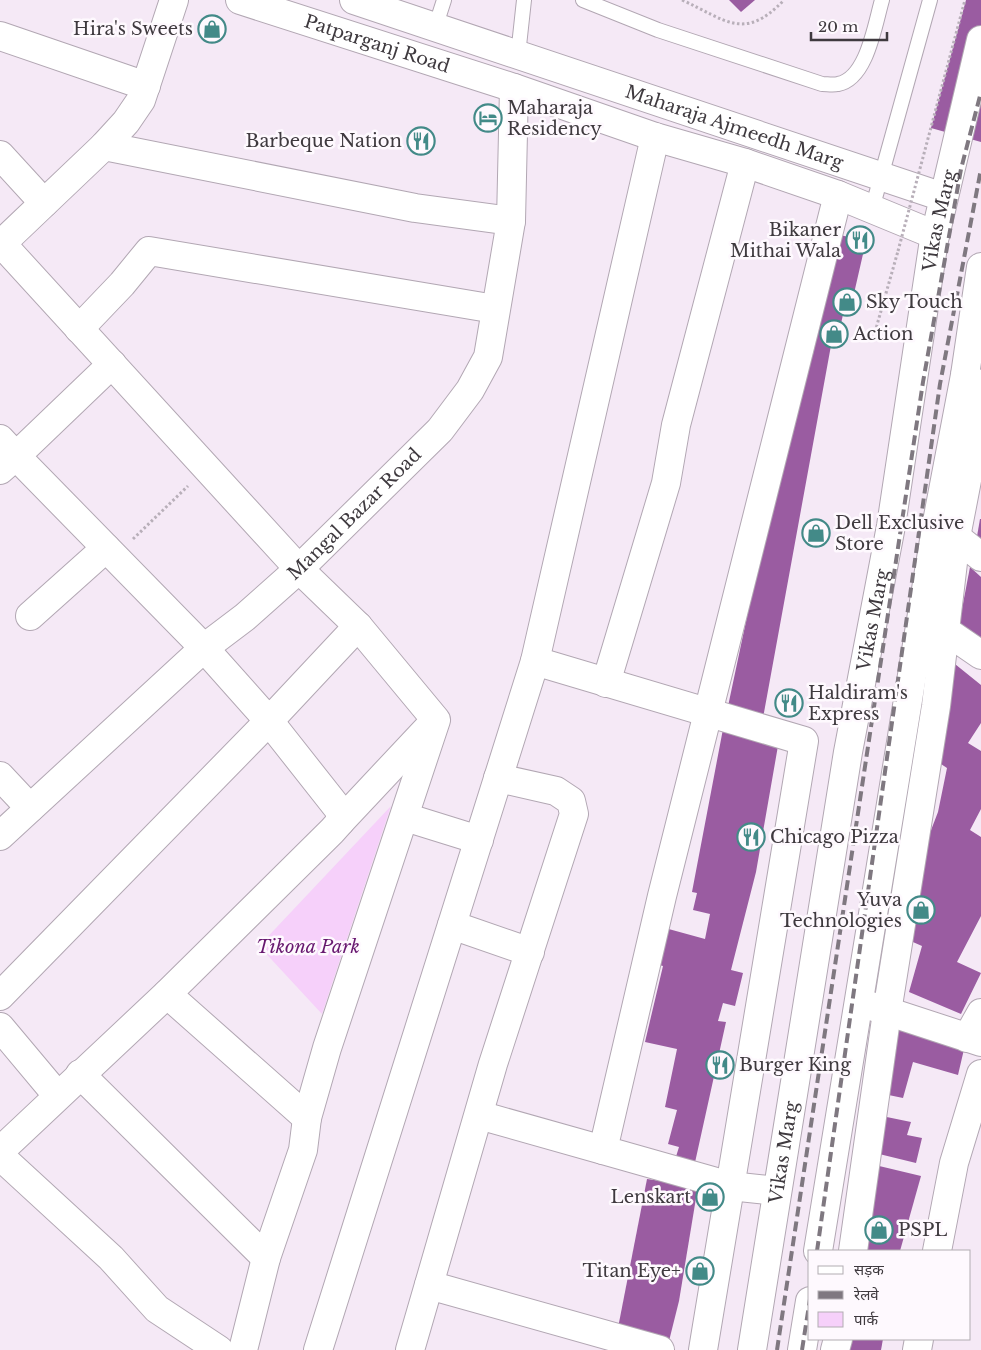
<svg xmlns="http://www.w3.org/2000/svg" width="981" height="1350" viewBox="0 0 981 1350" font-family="'Libre Baskerville','Noto Sans Devanagari',serif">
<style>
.green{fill:#f6d0fa}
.building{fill:#9a5ca1}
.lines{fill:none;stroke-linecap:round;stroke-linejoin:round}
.lane-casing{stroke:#b2a7b3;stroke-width:16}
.street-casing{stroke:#b2a7b3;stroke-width:30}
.secondary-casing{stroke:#b2a7b3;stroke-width:30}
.primary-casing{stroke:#b2a7b3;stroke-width:30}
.path{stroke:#b8afb9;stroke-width:3;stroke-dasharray:2.5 2.5;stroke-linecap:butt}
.lane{stroke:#fff;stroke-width:14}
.street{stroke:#fff;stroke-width:28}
.secondary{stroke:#fff;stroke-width:28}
.primary{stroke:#fff;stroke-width:28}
.rail{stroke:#7f7880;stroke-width:4;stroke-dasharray:10 5;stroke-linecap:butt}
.path-bridge{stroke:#b8afb9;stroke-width:3;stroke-dasharray:2.5 2.5;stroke-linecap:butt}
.labels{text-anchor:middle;stroke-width:5;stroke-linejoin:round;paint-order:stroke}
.poi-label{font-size:18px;fill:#3f3a3f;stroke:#fef9fe;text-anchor:start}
.street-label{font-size:18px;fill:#3f3a3f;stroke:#fef9fe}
.park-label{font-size:18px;font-style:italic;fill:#67186f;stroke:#fef9fe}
</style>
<rect width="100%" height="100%" fill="#f5e9f6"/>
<path class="green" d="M 391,806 L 322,1014 L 259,946 Z"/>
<g class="building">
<path d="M 729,0 L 755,0 L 741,12 Z"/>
<path d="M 966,0 L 981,0 L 981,142 L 931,128 Z"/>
<path d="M 840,235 L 866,241 L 850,311 L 844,310 L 837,342 L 832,340 L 763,718 L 727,711 L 803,352 L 813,354 Z"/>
<path d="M 980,519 L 981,519 L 981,553 L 975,548 Z"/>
<path d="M 970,567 L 981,577 L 981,652 L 957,635 Z"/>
<path d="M 950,660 L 981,685 L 981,723 L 968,743 L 981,751 L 981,809 L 970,830 L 981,837 L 981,916 L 957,962 L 981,973 L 961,1014 L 909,992 L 922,946 L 906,939 L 923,851 L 938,812 L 947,768 L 932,758 Z"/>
<path d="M 723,729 L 779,740 L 756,872 L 731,970 L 743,973 L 735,1006 L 723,1003 L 718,1021 L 726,1022 L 694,1167 L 674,1163 L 679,1147 L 668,1144 L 677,1110 L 665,1107 L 677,1049 L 645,1042 L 663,966 L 655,964 L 665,928 L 705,939 L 710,914 L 693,910 L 697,893 L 692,892 Z"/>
<path d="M 895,1025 L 965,1045 L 958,1075 L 913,1062 L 903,1098 L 879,1093 Z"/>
<path d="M 877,1115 L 911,1122 L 907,1135 L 922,1138 L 916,1163 L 871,1152 Z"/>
<path d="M 875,1165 L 921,1176 L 900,1251 L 859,1251 Z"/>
<path d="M 647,1179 L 698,1186 L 679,1301 L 668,1345 L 617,1333 Z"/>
<path d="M 844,1339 L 883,1339 L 881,1350 L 843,1350 Z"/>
</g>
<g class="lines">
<g class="lane-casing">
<g id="lane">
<path d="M 583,0 L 658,30 L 822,84 C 827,84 833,85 838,84 C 867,79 875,24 882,0"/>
<path d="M 435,28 L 444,0"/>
<path d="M 518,55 L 524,0"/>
<path d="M 872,209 L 930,0"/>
</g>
</g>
<g class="street-casing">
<g id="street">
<path d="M 0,36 L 146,86"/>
<path d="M 104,146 L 415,208 L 511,221"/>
<path d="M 0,155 L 44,203"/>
<path d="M 1,243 L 299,569 L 358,626 L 436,720 L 327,1048 L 307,1118 L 303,1150 L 266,1258 L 243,1350"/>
<path d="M 0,245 L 104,146 L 126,122 L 141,100 L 174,0"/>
<path d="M 79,329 L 122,284 L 149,251 L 495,309"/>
<path d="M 965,375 L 981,388"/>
<path d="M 0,439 L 16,456 L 112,364"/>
<path d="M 0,470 L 16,456 L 204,648 L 269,721 L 358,626"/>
<path d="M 946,529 L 981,557"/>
<path d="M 30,616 L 106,548"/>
<path d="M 933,622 L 981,655"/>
<path d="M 535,661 L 804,741 L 703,1350"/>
<path d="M 606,683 L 666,483 L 676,425 L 745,163"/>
<path d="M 0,776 L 30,808"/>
<path d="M 405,817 L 479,840"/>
<path d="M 340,822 L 431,725"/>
<path id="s1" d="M 0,836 L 204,648 L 245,617 L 299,569 L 440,430 L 470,390 L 488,357 L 511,221 L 514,88"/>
<path d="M 452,925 L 530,952"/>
<path d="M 167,994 L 307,1118"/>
<path d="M 0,996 L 269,721 L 340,811 L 340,822 L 332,831 L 167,994 L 0,1151"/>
<path d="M 871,1006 L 981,1042"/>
<path d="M 0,1027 L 57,1095"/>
<path d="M 967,1038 L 981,1013"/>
<path d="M 80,1074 L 266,1258"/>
<path d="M 479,1115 L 603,1150"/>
<path d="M 0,1156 L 111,1258 L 157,1309 L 219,1350"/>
<path d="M 777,1191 L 730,1186 L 603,1150 L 662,896 L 838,195"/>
<path d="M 853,1251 L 887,1012 L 936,706 L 956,537 L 981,408"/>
<path d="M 937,1251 L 954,1163 L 981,1074"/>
<path d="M 429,1285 L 660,1350"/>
<path d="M 318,1350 L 535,661 L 655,137"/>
<path d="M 410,1350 L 493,1064 L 574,814 L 571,801 L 556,791 L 498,778"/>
<path d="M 835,1350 L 838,1339"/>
<path d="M 917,1350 L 919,1339"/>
</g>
</g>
<g class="secondary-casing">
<g id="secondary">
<path id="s2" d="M 240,0 L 514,88 L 655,137 L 745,163 L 838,195 L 935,235"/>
<path id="s3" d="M 354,0 L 943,197"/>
</g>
</g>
<g class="primary-casing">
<g id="primary">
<path d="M 818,1251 L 937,522 L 965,375 L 981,267"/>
<path id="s4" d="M 752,1350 L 848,752 L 891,526 L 934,240 L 981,40"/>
<path d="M 802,1350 L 810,1301"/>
</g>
</g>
<g class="path">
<path d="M 682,0 C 726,20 744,42 784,0"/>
<path d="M 875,332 L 898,251"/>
<path d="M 133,539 L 188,486"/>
</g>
<use href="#lane" class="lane"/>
<use href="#street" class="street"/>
<use href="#secondary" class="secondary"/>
<use href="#primary" class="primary"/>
<g class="rail">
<path d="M 817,1251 L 940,384 L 981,169"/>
<path d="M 777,1350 L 923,382 L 961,169 L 981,92"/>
<path d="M 802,1350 L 810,1299"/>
</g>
<path class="path-bridge" d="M 898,251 L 965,0"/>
</g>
<defs>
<g id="shop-ring" transform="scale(1.4375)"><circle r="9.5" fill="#fef9fe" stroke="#438a88" stroke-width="1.5"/><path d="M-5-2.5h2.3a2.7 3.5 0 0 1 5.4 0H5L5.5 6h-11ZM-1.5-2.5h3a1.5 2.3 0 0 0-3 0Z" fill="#438a88"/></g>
<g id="hotel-ring" transform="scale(1.4375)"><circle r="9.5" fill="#fef9fe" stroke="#438a88" stroke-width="1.5"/><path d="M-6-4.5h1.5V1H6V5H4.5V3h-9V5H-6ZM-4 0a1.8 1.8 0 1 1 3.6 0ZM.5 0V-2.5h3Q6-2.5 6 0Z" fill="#438a88"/></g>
<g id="restaurant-ring" transform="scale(1.4375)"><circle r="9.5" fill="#fef9fe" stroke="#438a88" stroke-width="1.5"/><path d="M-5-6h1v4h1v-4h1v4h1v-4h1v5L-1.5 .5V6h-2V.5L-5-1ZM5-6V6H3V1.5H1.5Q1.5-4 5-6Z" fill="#438a88"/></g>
</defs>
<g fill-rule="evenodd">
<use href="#shop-ring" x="212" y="29"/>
<use href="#hotel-ring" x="488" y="118"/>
<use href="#restaurant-ring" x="421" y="141"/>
<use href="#restaurant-ring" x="860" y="240"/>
<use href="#shop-ring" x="847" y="302"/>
<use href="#shop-ring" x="834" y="334"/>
<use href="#shop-ring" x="816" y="533"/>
<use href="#restaurant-ring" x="789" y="703"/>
<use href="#restaurant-ring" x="751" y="837"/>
<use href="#shop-ring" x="921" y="910"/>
<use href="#restaurant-ring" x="720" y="1065"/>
<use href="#shop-ring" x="710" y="1197"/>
<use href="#shop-ring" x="879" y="1230"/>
<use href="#shop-ring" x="700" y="1271"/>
</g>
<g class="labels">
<g class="poi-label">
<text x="193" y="35" text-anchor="end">Hira's Sweets</text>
<text x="507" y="114">Maharaja<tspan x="507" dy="21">Residency</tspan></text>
<text x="402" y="147" text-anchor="end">Barbeque Nation</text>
<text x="841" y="236" text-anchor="end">Bikaner<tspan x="841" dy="21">Mithai Wala</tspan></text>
<text x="866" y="308">Sky Touch</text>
<text x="853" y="340">Action</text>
<text x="835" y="529">Dell Exclusive<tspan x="835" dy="21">Store</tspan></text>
<text x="808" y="699">Haldiram's<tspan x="808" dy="21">Express</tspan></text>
<text x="770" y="843">Chicago Pizza</text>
<text x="902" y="906" text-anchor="end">Yuva<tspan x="902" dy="21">Technologies</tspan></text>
<text x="739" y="1071">Burger King</text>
<text x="691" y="1203" text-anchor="end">Lenskart</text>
<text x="898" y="1236">PSPL</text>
<text x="681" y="1277" text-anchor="end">Titan Eye+</text>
</g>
<g class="street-label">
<text dy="6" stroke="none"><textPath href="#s2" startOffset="144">Patparganj Road</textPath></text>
<text dy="6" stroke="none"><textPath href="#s3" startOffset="401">Maharaja Ajmeedh Marg</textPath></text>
<text dy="6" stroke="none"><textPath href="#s4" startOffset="1145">Vikas Marg</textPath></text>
<text dy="6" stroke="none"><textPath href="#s1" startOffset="479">Mangal Bazar Road</textPath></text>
<text dy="6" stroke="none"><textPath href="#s4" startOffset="740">Vikas Marg</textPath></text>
<text dy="6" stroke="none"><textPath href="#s4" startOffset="200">Vikas Marg</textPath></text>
</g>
<g class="park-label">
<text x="308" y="953">Tikona Park</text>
</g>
</g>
<rect x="808" y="1250" width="162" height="90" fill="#fef9fe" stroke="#b2adb2"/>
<rect x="818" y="1266" width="25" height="8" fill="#ffffff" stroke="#b2adb2"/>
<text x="854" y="1275" font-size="15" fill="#3f3a3f">सड़क</text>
<rect x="818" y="1291" width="25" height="8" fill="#7f7880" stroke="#b2adb2"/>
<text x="854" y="1300" font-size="15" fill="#3f3a3f">रेलवे</text>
<rect x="818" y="1312" width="25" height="15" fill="#f6d0fa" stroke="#b2adb2"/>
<text x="854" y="1325" font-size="15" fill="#3f3a3f">पार्क</text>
<path d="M811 32v8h76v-8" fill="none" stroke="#3f3a3f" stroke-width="2.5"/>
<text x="818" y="32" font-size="15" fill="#3f3a3f" stroke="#fef9fe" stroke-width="4" paint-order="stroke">20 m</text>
</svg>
